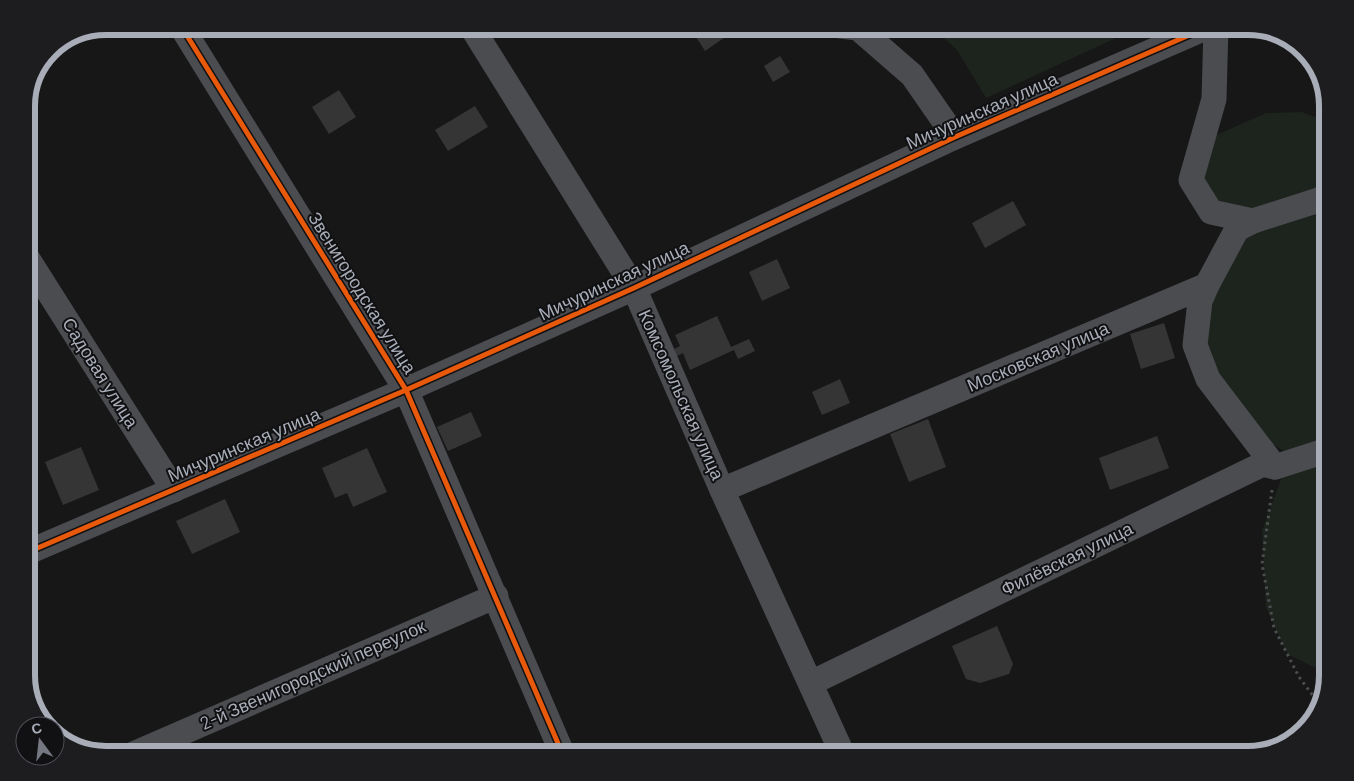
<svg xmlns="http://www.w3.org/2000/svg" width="1354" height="781" viewBox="0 0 1354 781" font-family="Barlow,sans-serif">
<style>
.green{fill:#1d241e}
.building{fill:#353536}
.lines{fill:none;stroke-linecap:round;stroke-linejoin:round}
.path{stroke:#4d4e52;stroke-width:3;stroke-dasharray:2.5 4;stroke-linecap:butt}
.minor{stroke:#4b4c50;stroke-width:25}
.cycleway-casing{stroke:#111113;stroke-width:8}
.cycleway{stroke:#e8590c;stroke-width:5}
.labels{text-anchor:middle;stroke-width:4;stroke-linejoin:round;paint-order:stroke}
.street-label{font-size:18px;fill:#a8adb8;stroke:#111113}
.rim{fill:none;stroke:#a8adb8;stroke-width:6}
</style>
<rect width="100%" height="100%" fill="#171717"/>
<g class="green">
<path d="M 930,26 L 1142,26 L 986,98 L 957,50 Z"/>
<path d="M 1302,112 L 1328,122 L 1328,674 L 1287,654 L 1266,607 L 1262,531 L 1290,455 L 1240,423 L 1195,345 L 1237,229 L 1191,180 L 1203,141 L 1266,113 Z"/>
</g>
<g class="building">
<path d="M 689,26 L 735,26 L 737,29 L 705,51 Z"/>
<path d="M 780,56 L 790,72 L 773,82 L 764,66 Z"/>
<path d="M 339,90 L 356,117 L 329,134 L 312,107 Z"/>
<path d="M 475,106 L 488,127 L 448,151 L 435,130 Z"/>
<path d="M 1013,201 L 1026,225 L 985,248 L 972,223 Z"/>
<path d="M 777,259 L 790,288 L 762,301 L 749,272 Z"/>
<path d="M 717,316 L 731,347 L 749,339 L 755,351 L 738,359 L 734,350 L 690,370 L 683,353 L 677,356 L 674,349 L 680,346 L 675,335 Z"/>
<path d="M 1164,323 L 1175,358 L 1141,369 L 1130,334 Z"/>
<path d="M 840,379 L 850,403 L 822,415 L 812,392 Z"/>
<path d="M 471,412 L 482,436 L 448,451 L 437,427 Z"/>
<path d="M 928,419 L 946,467 L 909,482 L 890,434 Z"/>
<path d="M 1157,436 L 1169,468 L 1110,490 L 1099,458 Z"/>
<path d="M 81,447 L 99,490 L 63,505 L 45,462 Z"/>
<path d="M 367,448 L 387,492 L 353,507 L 347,493 L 335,498 L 322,468 Z"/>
<path d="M 225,499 L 240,532 L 192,554 L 176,521 Z"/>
<path d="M 997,626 L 1013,664 L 1009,674 L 980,683 L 966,679 L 952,646 Z"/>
</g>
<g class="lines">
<path class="path" d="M 1272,490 L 1262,564 L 1274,628 L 1299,677 L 1320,705"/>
<g class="minor">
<path d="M 181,26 L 406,390 L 563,755"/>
<path d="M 471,26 L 634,288 L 722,490 L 843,755"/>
<path d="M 841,26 L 858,28 L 912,75 L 955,137"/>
<path d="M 1216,26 L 1214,99 L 1191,180 L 1211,212 L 1253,221"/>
<path d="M 26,256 L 174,490"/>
<path d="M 1207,285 L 1200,301 L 1195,345 L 1208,379 L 1275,467"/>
<path d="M 722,490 L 1207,285 L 1237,229 L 1253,221 L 1328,197"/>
<path d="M 26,553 L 406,390 L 634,288 L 955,137 L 1210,26"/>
<path d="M 811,683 L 1263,464 L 1275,467 L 1328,450"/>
<path d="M 131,755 L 496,596"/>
</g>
<g class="cycleway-casing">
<g id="cycleway">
<path d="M 181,26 L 406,390 L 563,755"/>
<path d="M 26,553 L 406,390 L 634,288 L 955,137 L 1210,26"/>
</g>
</g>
<use href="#cycleway" class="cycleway"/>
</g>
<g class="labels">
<g class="street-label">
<text transform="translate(982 111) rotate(-24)" y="6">Мичуринская улица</text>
<text transform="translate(614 281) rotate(-25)" y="6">Мичуринская улица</text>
<text transform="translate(362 293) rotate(58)" y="6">Звенигородская улица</text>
<text transform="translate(1038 357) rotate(-23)" y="6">Московская улица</text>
<text transform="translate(100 373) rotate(58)" y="6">Садовая улица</text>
<text transform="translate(681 395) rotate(66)" y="6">Комсомольская улица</text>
<text transform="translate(244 445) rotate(-23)" y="6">Мичуринская улица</text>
<text transform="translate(1067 559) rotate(-26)" y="6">Филёвская улица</text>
<text transform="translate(313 675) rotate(-24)" y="6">2-й Звенигородский переулок</text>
</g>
</g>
<path d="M0 0H1354V781H0ZM106 35H1248A71 71 0 0 1 1319 106V675A71 71 0 0 1 1248 746H106A71 71 0 0 1 35 675V106A71 71 0 0 1 106 35Z" fill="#1d1d20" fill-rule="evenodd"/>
<path class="rim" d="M106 35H1248A71 71 0 0 1 1319 106V675A71 71 0 0 1 1248 746H106A71 71 0 0 1 35 675V106A71 71 0 0 1 106 35Z"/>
<g transform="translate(40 741) rotate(345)"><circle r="24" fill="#111113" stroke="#4d4f55"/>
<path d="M0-4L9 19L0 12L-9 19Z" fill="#757880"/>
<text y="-8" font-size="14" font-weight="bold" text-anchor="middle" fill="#a8adb8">С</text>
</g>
</svg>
